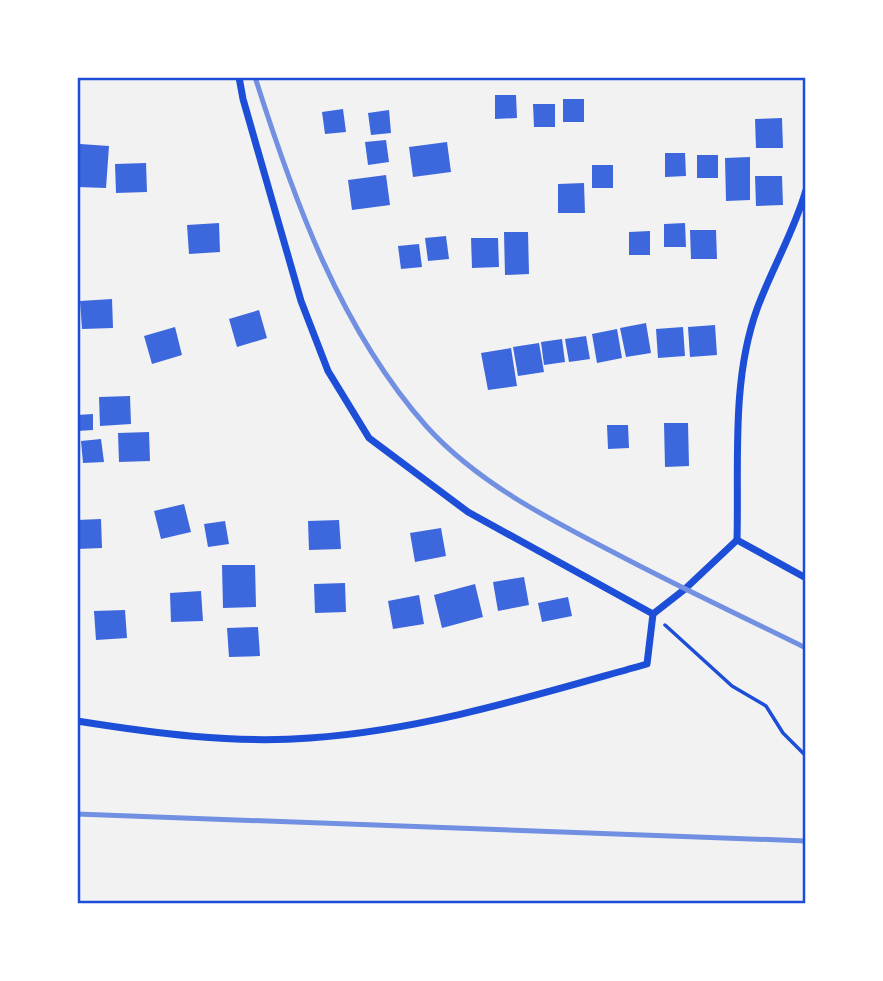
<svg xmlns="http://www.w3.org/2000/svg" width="883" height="981" viewBox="0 0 883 981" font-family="Barlow,sans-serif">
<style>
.building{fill:#3d67dc}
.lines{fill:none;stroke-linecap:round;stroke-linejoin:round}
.path{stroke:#1d4ed8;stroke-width:3.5}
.minor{stroke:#1d4ed8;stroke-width:7}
.rail{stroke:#7290e2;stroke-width:5}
.neatline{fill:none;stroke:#1d4ed8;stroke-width:2.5}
</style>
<rect width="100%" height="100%" fill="#f2f2f2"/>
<g class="building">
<path d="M 495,95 L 516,95 L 517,118 L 495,119 Z"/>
<rect x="563" y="99" width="21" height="23"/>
<path d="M 533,104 L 555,104 L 555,127 L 534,127 Z"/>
<path d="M 343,109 L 346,132 L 325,134 L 322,112 Z"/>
<path d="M 389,110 L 391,133 L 371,135 L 368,113 Z"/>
<path d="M 782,118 L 783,148 L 756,148 L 755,119 Z"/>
<path d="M 386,140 L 389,162 L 368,165 L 365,142 Z"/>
<path d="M 447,142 L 451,172 L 413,177 L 409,147 Z"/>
<path d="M 80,144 L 109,146 L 106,188 L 77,187 Z"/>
<path d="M 665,153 L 685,153 L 686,176 L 665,177 Z"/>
<rect x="697" y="155" width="21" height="23"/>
<path d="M 750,157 L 750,200 L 726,201 L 725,158 Z"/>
<path d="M 146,163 L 147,192 L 116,193 L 115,164 Z"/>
<rect x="592" y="165" width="21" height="23"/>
<path d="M 386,175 L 390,205 L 352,210 L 348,180 Z"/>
<path d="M 755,176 L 782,176 L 783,205 L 756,206 Z"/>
<path d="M 584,183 L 585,213 L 558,213 L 558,184 Z"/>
<path d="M 219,223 L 220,252 L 189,254 L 187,225 Z"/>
<path d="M 685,223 L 686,247 L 664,247 L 664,224 Z"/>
<path d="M 690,230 L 716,230 L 717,259 L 691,259 Z"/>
<path d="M 650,231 L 650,255 L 629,255 L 629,232 Z"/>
<path d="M 504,232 L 528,232 L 529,274 L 505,275 Z"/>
<path d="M 446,236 L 449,259 L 428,261 L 425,238 Z"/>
<path d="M 471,238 L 498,238 L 499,267 L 472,268 Z"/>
<path d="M 419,244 L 422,267 L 401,269 L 398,246 Z"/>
<path d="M 112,299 L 113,328 L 82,329 L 80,301 Z"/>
<path d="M 259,310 L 267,338 L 237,347 L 229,319 Z"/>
<path d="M 646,323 L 651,353 L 626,357 L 620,328 Z"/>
<path d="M 715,325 L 717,355 L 690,357 L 688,327 Z"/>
<path d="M 175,327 L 182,355 L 152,364 L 144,336 Z"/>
<path d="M 683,327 L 685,356 L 658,358 L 656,329 Z"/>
<path d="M 617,329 L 622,358 L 597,363 L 592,334 Z"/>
<path d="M 586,336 L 590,359 L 569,362 L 565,339 Z"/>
<path d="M 562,339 L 565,362 L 544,365 L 541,342 Z"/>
<path d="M 539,343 L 544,372 L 518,376 L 513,347 Z"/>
<path d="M 511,348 L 517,386 L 488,390 L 481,353 Z"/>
<path d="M 130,396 L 131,424 L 100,426 L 99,397 Z"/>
<path d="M 93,414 L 93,430 L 77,431 L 77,415 Z"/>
<path d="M 664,423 L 688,423 L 689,466 L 665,467 Z"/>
<path d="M 607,425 L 628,425 L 629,448 L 608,449 Z"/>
<path d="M 149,432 L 150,461 L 119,462 L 118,433 Z"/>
<path d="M 101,439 L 104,462 L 83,463 L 81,441 Z"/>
<path d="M 184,504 L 191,532 L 161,539 L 154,511 Z"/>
<path d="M 101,519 L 102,548 L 77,549 L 77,520 Z"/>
<path d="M 339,520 L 341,549 L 309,550 L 308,521 Z"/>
<path d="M 225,521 L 229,544 L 208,547 L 204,524 Z"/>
<path d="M 441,528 L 446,556 L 415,562 L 410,533 Z"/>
<path d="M 222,565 L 255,565 L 256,607 L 223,608 Z"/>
<path d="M 524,577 L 529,605 L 498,611 L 493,582 Z"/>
<path d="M 345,583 L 346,612 L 315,613 L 314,584 Z"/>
<path d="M 475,584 L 483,617 L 442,628 L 434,595 Z"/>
<path d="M 201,591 L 203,621 L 171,622 L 170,593 Z"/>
<path d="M 419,595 L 424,624 L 393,629 L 388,601 Z"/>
<path d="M 568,597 L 572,616 L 542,622 L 538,603 Z"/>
<path d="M 125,610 L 127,638 L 96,640 L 94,611 Z"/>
<path d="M 258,627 L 260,656 L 229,657 L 227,628 Z"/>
</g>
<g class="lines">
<path class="path" d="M 665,625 L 732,686 L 766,706 L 783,733 L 806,756"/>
<g class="minor">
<path d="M 239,77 L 243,99 L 301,301 L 328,371 L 369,438 L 468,512 L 653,614"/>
<path d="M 737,540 C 739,465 731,381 757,309 C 772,268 794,232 806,190"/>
<path d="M 737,540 L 806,578"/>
<path d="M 77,721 C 153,733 232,744 310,738 C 425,730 536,695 647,664 L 653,614 L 685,589 L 737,540"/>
</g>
<g class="rail">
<path d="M 255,77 C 294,200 340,329 427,427 C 477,482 547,518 611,551 C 675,585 741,616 806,648"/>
<path d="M 77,814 L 806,841"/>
</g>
</g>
<rect width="883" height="981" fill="none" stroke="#ffffff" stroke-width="158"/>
<rect x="79" y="79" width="725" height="823" class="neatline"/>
</svg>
